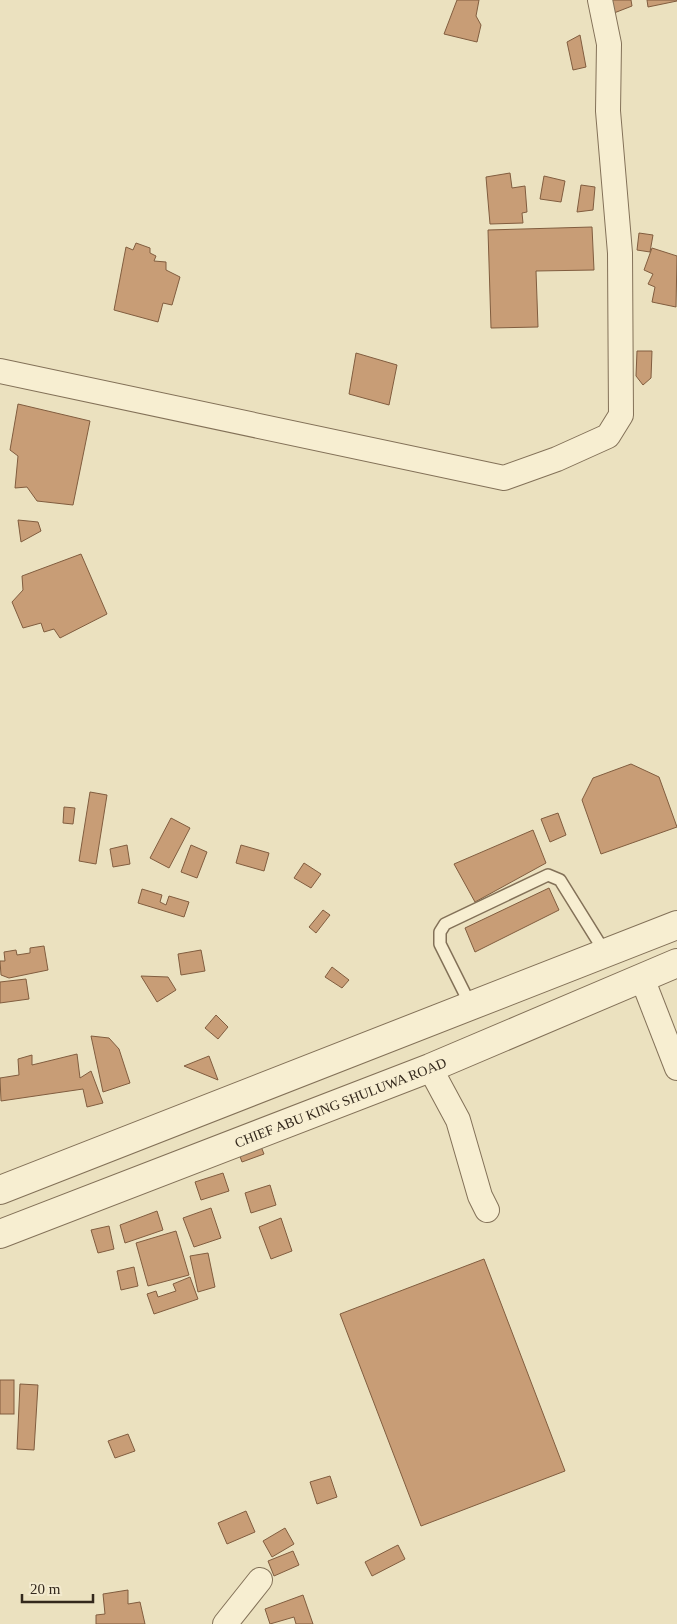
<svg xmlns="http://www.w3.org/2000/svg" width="677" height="1624" viewBox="0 0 677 1624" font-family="Georgia,serif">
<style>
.building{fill:#c89d76;stroke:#815d3f}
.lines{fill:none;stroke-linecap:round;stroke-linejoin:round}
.service-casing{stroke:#837158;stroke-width:14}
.minor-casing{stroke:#837158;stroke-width:26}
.tertiary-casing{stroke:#837158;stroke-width:30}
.service{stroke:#f7eed1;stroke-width:11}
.minor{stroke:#f7eed1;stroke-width:24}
.tertiary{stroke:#f7eed1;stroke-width:28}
.labels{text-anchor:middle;stroke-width:4;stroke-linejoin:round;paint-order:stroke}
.street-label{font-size:14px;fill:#33281c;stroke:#f3eace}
</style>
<rect width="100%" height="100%" fill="#ebe1bf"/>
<g class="building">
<path d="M 457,0 L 479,0 L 476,16 L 481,25 L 477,42 L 444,34 Z"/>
<path d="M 612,0 L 631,0 L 632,6 L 614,13 Z"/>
<path d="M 647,0 L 677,0 L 677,1 L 648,7 Z"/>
<path d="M 580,35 L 586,67 L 573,70 L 567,42 Z"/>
<path d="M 510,173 L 512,188 L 525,186 L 527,212 L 522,213 L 523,223 L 490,224 L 486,177 Z"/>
<path d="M 544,176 L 565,181 L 561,202 L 540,199 Z"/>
<path d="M 581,185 L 595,187 L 593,210 L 577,212 Z"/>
<path d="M 592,227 L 594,270 L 536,271 L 538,327 L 491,328 L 488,230 Z"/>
<path d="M 639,233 L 653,235 L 650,252 L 637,250 Z"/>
<path d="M 136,243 L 150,248 L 150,253 L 156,256 L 154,261 L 166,262 L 166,270 L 180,277 L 172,305 L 163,303 L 158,322 L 114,310 L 126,247 L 133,250 Z"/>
<path d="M 652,248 L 677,256 L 676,307 L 652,302 L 655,287 L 648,284 L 653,274 L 644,270 Z"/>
<path d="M 637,351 L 652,351 L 651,378 L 643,385 L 636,376 Z"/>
<path d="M 356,353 L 397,365 L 389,405 L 349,394 Z"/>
<path d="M 18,404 L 90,421 L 73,505 L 37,501 L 27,487 L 15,488 L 18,456 L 10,450 Z"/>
<path d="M 18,520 L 38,522 L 41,531 L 21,542 Z"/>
<path d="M 81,554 L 107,614 L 60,638 L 54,629 L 44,632 L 41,623 L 23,628 L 12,602 L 23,590 L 22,576 Z"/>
<path d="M 631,764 L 659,777 L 677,827 L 601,854 L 582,800 L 593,778 Z"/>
<path d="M 90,792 L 107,795 L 96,864 L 79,861 Z"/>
<path d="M 64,807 L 75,808 L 73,824 L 63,823 Z"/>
<path d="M 558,813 L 566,835 L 550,842 L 541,819 Z"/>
<path d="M 171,818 L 190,828 L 169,868 L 150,858 Z"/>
<path d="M 533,830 L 546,863 L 475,902 L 454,864 Z"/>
<path d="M 127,845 L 130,864 L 113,867 L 110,849 Z"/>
<path d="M 191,845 L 207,852 L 197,878 L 181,872 Z"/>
<path d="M 241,845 L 269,853 L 264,871 L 236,863 Z"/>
<path d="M 304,863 L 321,874 L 311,888 L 294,878 Z"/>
<path d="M 549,888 L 559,910 L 475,952 L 465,928 Z"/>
<path d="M 142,889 L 162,895 L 160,902 L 166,905 L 169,896 L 189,902 L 184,917 L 138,903 Z"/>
<path d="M 323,910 L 330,915 L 316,933 L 309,927 Z"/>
<path d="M 44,946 L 48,970 L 9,978 L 1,975 L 0,961 L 5,961 L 4,952 L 16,950 L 17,955 L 30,953 L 30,948 Z"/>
<path d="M 201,950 L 205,971 L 181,975 L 178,954 Z"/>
<path d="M 332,967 L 349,980 L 342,988 L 325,977 Z"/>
<path d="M 141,976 L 168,977 L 176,990 L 157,1002 Z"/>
<path d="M 26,979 L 29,999 L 0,1003 L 0,982 Z"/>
<path d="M 216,1015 L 228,1027 L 218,1039 L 205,1028 Z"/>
<path d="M 91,1036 L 109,1038 L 119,1049 L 130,1083 L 103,1092 Z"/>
<path d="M 77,1054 L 80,1078 L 91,1071 L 103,1103 L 87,1107 L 83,1089 L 1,1101 L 0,1078 L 19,1075 L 18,1059 L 32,1055 L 32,1065 Z"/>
<path d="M 209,1056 L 218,1080 L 184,1066 Z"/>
<path d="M 260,1144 L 264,1154 L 242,1162 L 238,1151 Z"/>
<path d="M 223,1173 L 229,1191 L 201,1200 L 195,1182 Z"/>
<path d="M 270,1185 L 276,1205 L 251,1213 L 245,1193 Z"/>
<path d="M 211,1208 L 221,1238 L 194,1247 L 183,1218 Z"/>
<path d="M 157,1211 L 163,1230 L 125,1243 L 120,1225 Z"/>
<path d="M 281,1218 L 292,1251 L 271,1259 L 259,1227 Z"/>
<path d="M 109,1226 L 114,1249 L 98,1253 L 91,1230 Z"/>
<path d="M 176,1231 L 189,1275 L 148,1286 L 136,1243 Z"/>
<path d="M 208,1253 L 215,1287 L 198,1292 L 190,1256 Z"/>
<path d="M 484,1259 L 565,1471 L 421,1526 L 340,1314 Z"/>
<path d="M 134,1267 L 138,1286 L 121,1290 L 117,1271 Z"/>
<path d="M 190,1277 L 198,1299 L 154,1314 L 147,1294 L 156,1291 L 158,1297 L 176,1291 L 173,1284 Z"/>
<rect x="0" y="1380" width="14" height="34"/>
<path d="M 20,1384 L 38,1385 L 34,1450 L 17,1449 Z"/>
<path d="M 128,1434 L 135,1451 L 115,1458 L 108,1441 Z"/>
<path d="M 330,1476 L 337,1497 L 317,1504 L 310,1482 Z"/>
<path d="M 246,1511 L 255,1532 L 227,1544 L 218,1523 Z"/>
<path d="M 285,1528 L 294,1544 L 272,1557 L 263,1541 Z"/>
<path d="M 398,1545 L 405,1559 L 372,1576 L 365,1562 Z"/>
<path d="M 293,1551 L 299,1565 L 274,1576 L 268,1561 Z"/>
<path d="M 128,1590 L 128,1604 L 140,1602 L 145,1624 L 96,1624 L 96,1615 L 105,1614 L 103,1594 Z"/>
<path d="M 303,1595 L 313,1624 L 296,1624 L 294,1617 L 270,1624 L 265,1609 Z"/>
</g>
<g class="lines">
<g class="service-casing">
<path id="service" d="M 471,1006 L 440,944 L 440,932 L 445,924 L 548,875 L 560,880 L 606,954"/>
</g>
<g class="minor-casing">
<g id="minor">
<path d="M 0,371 L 504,478 L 557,459 L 608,436 L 621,415 L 620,253 L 608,111 L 609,44 L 600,0"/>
<path d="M 642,978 L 677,1068"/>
<path d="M 430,1068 L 458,1120 L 480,1196 L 487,1210"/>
<path d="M 225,1624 L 260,1580"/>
</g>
</g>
<g class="tertiary-casing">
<g id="tertiary">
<path d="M 0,1190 L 677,925"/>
<path id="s1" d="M 0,1234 L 430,1068 L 677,963"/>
</g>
</g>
<use href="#service" class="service"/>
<use href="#minor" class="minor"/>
<use href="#tertiary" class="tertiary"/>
</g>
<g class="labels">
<g class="street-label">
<text dy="5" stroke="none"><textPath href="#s1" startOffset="365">CHIEF ABU KING SHULUWA ROAD</textPath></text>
</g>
</g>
<path d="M22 1594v8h71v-8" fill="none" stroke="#33281c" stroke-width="2.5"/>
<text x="30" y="1594" font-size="15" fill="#33281c" stroke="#f3eace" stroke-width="4" paint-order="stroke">20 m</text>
</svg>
